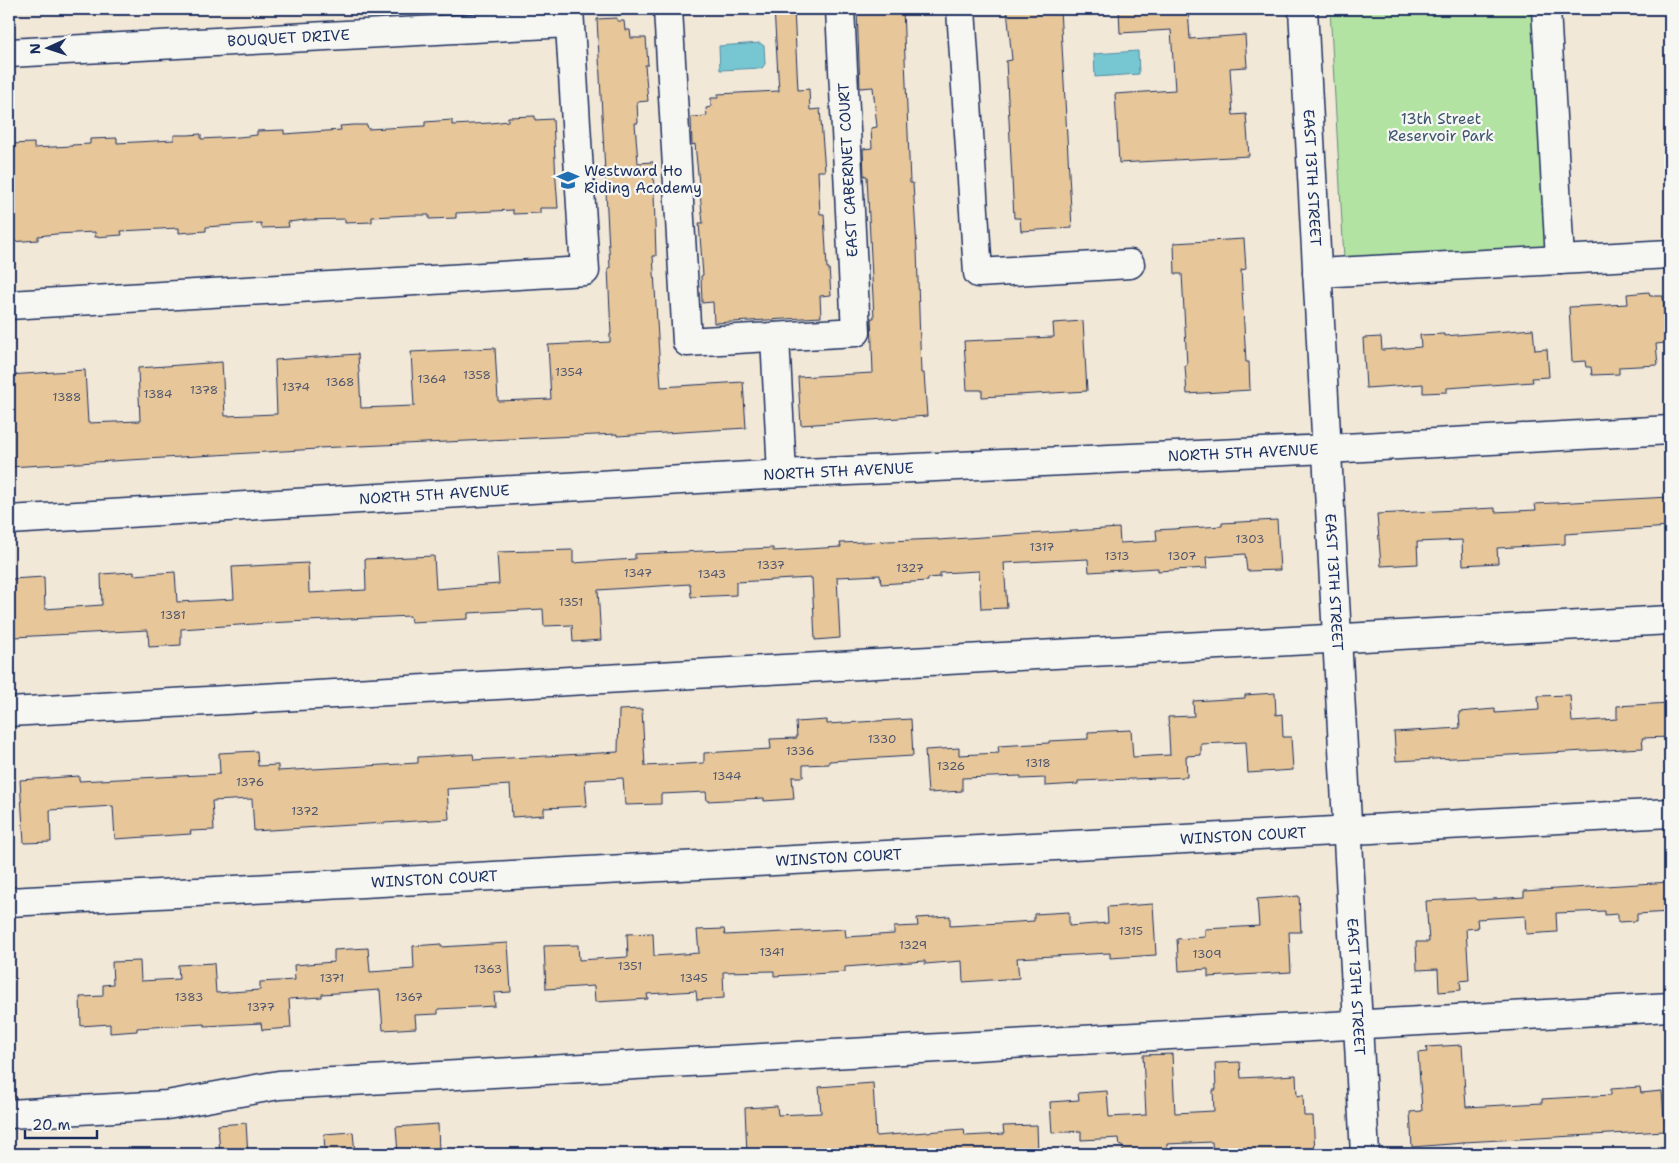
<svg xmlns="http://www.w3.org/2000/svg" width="1679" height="1163" viewBox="0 0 1679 1163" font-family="'Shantell Sans',sans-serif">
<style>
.green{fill:#b3e3a2;stroke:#678980}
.water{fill:#77c7d2;stroke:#528aa4}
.building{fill:#e7c79a;stroke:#1b2f5e}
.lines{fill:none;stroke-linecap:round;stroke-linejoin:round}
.minor-casing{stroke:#1b2f5e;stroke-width:31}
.minor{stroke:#f6f6f2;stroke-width:28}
.labels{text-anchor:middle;stroke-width:4.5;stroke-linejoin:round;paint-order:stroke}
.number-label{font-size:12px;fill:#4e556d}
.street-label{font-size:15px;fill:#1b2f5e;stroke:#f6f6f2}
.park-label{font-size:15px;fill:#39536c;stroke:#f6f6f2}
.poi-label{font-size:15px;fill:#1b2f5e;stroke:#f6f6f2;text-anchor:start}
</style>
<rect width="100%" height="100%" fill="#f2e8d8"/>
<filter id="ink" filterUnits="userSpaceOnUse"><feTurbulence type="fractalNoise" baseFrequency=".02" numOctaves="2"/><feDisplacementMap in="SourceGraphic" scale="10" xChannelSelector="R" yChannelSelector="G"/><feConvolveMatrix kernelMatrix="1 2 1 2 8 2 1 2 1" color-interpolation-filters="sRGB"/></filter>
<g filter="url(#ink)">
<path class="green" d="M 1330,9 L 1538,9 L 1552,246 L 1344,258 Z"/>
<g class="water">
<path d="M 760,43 L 764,46 L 765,64 L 762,68 L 720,70 L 719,46 Z"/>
<path d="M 1138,51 L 1139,74 L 1095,77 L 1094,54 Z"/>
</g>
<g class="building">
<path d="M 774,9 L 794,9 L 798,90 L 809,89 L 810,110 L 820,109 L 825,171 L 818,171 L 820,214 L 824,214 L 827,268 L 829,268 L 831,295 L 820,296 L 821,317 L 714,323 L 713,302 L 702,303 L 701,276 L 703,275 L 699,223 L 703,223 L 695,144 L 692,145 L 691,117 L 707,116 L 706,108 L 711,107 L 711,98 L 718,98 L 718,94 L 779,91 Z"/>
<path d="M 857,9 L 903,9 L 910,183 L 913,183 L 917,250 L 921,373 L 924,373 L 927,416 L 801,425 L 798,377 L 873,373 L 871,318 L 874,318 L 867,176 L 864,176 L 863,149 L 872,148 L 871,128 L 877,127 L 873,87 L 860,88 Z"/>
<path d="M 1007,9 L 1060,9 L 1072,228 L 1021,231 L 1020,218 L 1014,218 L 1006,61 L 1012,60 Z"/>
<path d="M 1119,9 L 1188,9 L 1190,39 L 1245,35 L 1247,67 L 1230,68 L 1233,115 L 1246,114 L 1249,156 L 1119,163 L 1115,94 L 1175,90 L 1171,30 L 1120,33 Z"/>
<path d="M 617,18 L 617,21 L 624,21 L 625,30 L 630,30 L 631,38 L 646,38 L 648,65 L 645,65 L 648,101 L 637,102 L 638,123 L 635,123 L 638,163 L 653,162 L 656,256 L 653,256 L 661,387 L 743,382 L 746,428 L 617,436 L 617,434 L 318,448 L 318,449 L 9,467 L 9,375 L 85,370 L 88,423 L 140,421 L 138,368 L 222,362 L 225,416 L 277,414 L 275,360 L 358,354 L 361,408 L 414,406 L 411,352 L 495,348 L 498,401 L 551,399 L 548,345 L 610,342 L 610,334 L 611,334 L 608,268 L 610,268 L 597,19 Z"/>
<path d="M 535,116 L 535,120 L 553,119 L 556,181 L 558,208 L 540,208 L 540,213 L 513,214 L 513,210 L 456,213 L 456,218 L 429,219 L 429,215 L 411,215 L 372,217 L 372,222 L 345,223 L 345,219 L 306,220 L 288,222 L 289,227 L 262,228 L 261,223 L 206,227 L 206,231 L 192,232 L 179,233 L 179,228 L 121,231 L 122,235 L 95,237 L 95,232 L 56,234 L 38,236 L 38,240 L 11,242 L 11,237 L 9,238 L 9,144 L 34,143 L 34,148 L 72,146 L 72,145 L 90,144 L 90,139 L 117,138 L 117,143 L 174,140 L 174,135 L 188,135 L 201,134 L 201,139 L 239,137 L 257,135 L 257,131 L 284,130 L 284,134 L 341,130 L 340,126 L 354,125 L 367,125 L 368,129 L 425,126 L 425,122 L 452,120 L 452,125 L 491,123 L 508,121 L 508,117 Z"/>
<path d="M 1244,239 L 1246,269 L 1241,270 L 1246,362 L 1249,362 L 1250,390 L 1187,394 L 1185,366 L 1187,365 L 1182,274 L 1175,274 L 1174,243 Z"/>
<path d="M 1649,292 L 1650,296 L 1663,296 L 1666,343 L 1656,344 L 1658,365 L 1619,367 L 1619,374 L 1592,375 L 1591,367 L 1586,367 L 1585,361 L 1572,362 L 1569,307 L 1628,304 L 1627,294 Z"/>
<path d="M 1083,321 L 1087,391 L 982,397 L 982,390 L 967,390 L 964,341 L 1054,337 L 1053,323 Z"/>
<path d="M 1533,329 L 1535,350 L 1547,349 L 1549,377 L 1532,378 L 1533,382 L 1447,388 L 1447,392 L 1423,393 L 1423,384 L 1366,388 L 1363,338 L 1381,337 L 1382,350 L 1421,347 L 1420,335 L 1444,334 L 1444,336 Z"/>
<path d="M 1670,497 L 1670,527 L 1565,534 L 1565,544 L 1497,548 L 1498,563 L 1463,565 L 1462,540 L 1417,542 L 1418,564 L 1381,566 L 1377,514 L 1495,508 L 1495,512 L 1536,510 L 1535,504 Z"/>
<path d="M 1277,520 L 1280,570 L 1247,571 L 1245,554 L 1206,557 L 1207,568 L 1158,571 L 1158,568 L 1089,572 L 1088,559 L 1004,563 L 1007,608 L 981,609 L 979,571 L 940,573 L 940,577 L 928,578 L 928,581 L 881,584 L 880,575 L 837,577 L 840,638 L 815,640 L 812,578 L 736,582 L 736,595 L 691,597 L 690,584 L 598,590 L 601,640 L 573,642 L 572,625 L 544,626 L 543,609 L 468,613 L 468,619 L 411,622 L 410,616 L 268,623 L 181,629 L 181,645 L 149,647 L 148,630 L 14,637 L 11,579 L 44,577 L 45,609 L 102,605 L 101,574 L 134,572 L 134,575 L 175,572 L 177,602 L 234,599 L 232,567 L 308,563 L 309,593 L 366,590 L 365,559 L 434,556 L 436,589 L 499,584 L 497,552 L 573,550 L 573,563 L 635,559 L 635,554 L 773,548 L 773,551 L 841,547 L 840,543 L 938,539 L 938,540 L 1119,528 L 1120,543 L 1157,541 L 1156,530 L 1222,526 L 1222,523 Z"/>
<path d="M 1275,693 L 1276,715 L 1282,714 L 1283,737 L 1291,737 L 1293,770 L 1248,773 L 1246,742 L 1201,744 L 1201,755 L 1186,756 L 1187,777 L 1078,781 L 1078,784 L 1045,786 L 1045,778 L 1021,779 L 1021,776 L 962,778 L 962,791 L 928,793 L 925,750 L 959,748 L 959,755 L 999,753 L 998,746 L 1049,743 L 1049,741 L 1088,739 L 1088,732 L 1131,730 L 1133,757 L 1170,755 L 1168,717 L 1194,716 L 1193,701 L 1245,698 L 1245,695 Z"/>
<path d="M 1570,695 L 1572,722 L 1617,719 L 1617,706 L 1670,703 L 1670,737 L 1642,738 L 1643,748 L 1396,761 L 1394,732 L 1460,728 L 1459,712 L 1495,709 L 1495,713 L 1539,710 L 1538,696 Z"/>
<path d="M 642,709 L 645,766 L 704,763 L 704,753 L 771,749 L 770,739 L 797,738 L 796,722 L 827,720 L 827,724 L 911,719 L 913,756 L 829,761 L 829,764 L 803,765 L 803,777 L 792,777 L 794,799 L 764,801 L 764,798 L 707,801 L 706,792 L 661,794 L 661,804 L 625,805 L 623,778 L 585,780 L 587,806 L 544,808 L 544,815 L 512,817 L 510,785 L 447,789 L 449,819 L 254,831 L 252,799 L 212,801 L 214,830 L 190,831 L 191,834 L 115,839 L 113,806 L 50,810 L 51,842 L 24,843 L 20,780 L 79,776 L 79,781 L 220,774 L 219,753 L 257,751 L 258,766 L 278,765 L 278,771 L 418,763 L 418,757 L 473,754 L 474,760 L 618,752 L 619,710 Z"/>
<path d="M 1670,882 L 1670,912 L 1637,914 L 1637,921 L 1618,922 L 1618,914 L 1605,915 L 1605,911 L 1556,913 L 1557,932 L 1526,934 L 1525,916 L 1477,919 L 1478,928 L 1466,929 L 1469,980 L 1460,981 L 1461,990 L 1439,992 L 1438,969 L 1417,970 L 1416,942 L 1429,942 L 1426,901 L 1476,898 L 1477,900 L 1524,897 L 1524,891 Z"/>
<path d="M 1299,896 L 1301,932 L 1289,932 L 1291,972 L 1208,977 L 1208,969 L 1179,971 L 1177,939 L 1205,937 L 1205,929 L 1259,926 L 1257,899 Z"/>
<path d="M 1153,904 L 1156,955 L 1110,958 L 1110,953 L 1017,958 L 1019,978 L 963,982 L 962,961 L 925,964 L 925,961 L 845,967 L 845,972 L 812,974 L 774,976 L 774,971 L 723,972 L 724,998 L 697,1000 L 696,991 L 647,994 L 648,999 L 595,1002 L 594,986 L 546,989 L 544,946 L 578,945 L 579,960 L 628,957 L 627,934 L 653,933 L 654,956 L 699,953 L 697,930 L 724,929 L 725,935 L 845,929 L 846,937 L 894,934 L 894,927 L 918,926 L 917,918 L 950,916 L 950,926 L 1034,921 L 1034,914 L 1069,912 L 1069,926 L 1108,923 L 1107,907 Z"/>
<path d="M 508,943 L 511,992 L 494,993 L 495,1006 L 438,1009 L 438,1014 L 415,1015 L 416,1028 L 383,1030 L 380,990 L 322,994 L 322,997 L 289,999 L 291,1028 L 262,1030 L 261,1023 L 205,1026 L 204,1024 L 137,1028 L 137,1031 L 110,1033 L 110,1024 L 81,1026 L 80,997 L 103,996 L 103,985 L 113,984 L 112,962 L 140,961 L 141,981 L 179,979 L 178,965 L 214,963 L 216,993 L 260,990 L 260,982 L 295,980 L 294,965 L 334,962 L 334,950 L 368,948 L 370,972 L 414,969 L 413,946 L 441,944 L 441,947 Z"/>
<path d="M 1462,1045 L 1466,1107 L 1542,1103 L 1542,1099 L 1611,1095 L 1611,1089 L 1640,1087 L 1641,1093 L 1662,1091 L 1665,1131 L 1464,1142 L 1464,1143 L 1412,1147 L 1410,1112 L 1422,1111 L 1418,1053 L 1427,1052 L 1426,1047 Z"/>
<path d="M 1172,1054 L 1175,1113 L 1214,1111 L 1213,1090 L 1216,1090 L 1215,1063 L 1240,1062 L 1241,1078 L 1296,1075 L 1297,1096 L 1303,1095 L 1304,1116 L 1313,1116 L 1315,1152 L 1271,1154 L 1269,1154 L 1269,1152 L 1213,1154 L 1212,1142 L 1167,1144 L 1167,1154 L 1123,1154 L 1123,1146 L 1120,1146 L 1119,1138 L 1081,1140 L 1081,1131 L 1052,1133 L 1050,1102 L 1079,1100 L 1078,1093 L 1107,1091 L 1109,1117 L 1146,1115 L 1143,1055 Z"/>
<path d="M 873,1083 L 876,1136 L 964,1129 L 965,1136 L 1004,1134 L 1003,1126 L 1037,1125 L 1038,1154 L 747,1154 L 745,1108 L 777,1106 L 778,1115 L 821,1113 L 819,1087 Z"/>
<path d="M 246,1123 L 248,1154 L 220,1154 L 218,1125 Z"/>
<path d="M 438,1124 L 439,1154 L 398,1154 L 396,1127 Z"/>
<path d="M 353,1132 L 355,1154 L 325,1154 L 324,1134 Z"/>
</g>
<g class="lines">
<g class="minor-casing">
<g id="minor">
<path d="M 668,9 L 687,342 L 856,332 L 840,9"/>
<path d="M 961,9 L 978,273 L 1130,264"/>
<path id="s1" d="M 1303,9 L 1365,1154"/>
<path d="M 1546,9 L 1560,260"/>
<path id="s2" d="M 9,53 L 569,23"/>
<path d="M 1317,273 L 1670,254"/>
<path d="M 9,305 L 585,271 L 569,9"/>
<path d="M 775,337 L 782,474"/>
<path id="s3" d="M 9,520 L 782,474 L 1327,449 L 1670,430"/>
<path d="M 9,712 L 1670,620"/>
<path id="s4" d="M 9,902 L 1670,813"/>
<path d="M 9,1114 L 167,1105 L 279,1085 L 1670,1007"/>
</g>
</g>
<use href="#minor" class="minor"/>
</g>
</g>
<defs>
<g id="school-bare" transform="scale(1.725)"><path d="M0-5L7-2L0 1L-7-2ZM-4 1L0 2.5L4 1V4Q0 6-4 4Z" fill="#1f6fb2" stroke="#f6f6f2" stroke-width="2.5" paint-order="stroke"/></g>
</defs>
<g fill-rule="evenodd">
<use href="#school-bare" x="568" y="180"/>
</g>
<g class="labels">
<g class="number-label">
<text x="569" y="376">1354</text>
<text x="477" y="379">1358</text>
<text x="432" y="383">1364</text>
<text x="340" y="386">1368</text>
<text x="296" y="391">1374</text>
<text x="204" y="394">1378</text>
<text x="158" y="398">1384</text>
<text x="67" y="401">1388</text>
<text x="1250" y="543">1303</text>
<text x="1042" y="551">1317</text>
<text x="1117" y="560">1313</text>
<text x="1182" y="560">1307</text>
<text x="771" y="569">1337</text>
<text x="910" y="572">1327</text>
<text x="638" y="577">1347</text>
<text x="712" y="578">1343</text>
<text x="571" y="606">1351</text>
<text x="173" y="619">1381</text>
<text x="882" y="743">1330</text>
<text x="800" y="755">1336</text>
<text x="1038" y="767">1318</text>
<text x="951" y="770">1326</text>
<text x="727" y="780">1344</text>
<text x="250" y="786">1376</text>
<text x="305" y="815">1372</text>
<text x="1131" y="935">1315</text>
<text x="913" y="949">1329</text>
<text x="772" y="956">1341</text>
<text x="1207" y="958">1309</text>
<text x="630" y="970">1351</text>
<text x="488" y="973">1363</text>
<text x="332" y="982">1371</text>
<text x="694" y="982">1345</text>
<text x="189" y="1001">1383</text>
<text x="409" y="1001">1367</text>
<text x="261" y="1011">1377</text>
</g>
<g class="street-label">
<text dy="5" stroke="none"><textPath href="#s2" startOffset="280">BOUQUET DRIVE</textPath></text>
<text transform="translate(848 170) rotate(-93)" y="5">EAST CABERNET COURT</text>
<text dy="5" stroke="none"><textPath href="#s1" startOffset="169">EAST 13TH STREET</textPath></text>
<text dy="5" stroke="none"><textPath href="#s3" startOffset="1236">NORTH 5TH AVENUE</textPath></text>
<text dy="5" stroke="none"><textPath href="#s3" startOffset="831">NORTH 5TH AVENUE</textPath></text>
<text dy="5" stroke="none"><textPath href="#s3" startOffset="426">NORTH 5TH AVENUE</textPath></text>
<text dy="5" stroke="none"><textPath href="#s1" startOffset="574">EAST 13TH STREET</textPath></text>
<text dy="5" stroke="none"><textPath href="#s4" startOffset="1236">WINSTON COURT</textPath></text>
<text dy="5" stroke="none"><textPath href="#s4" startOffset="831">WINSTON COURT</textPath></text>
<text dy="5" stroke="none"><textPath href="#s4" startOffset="426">WINSTON COURT</textPath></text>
<text dy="5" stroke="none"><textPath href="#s1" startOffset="979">EAST 13TH STREET</textPath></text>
</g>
<g class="park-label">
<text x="1441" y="124">13th Street<tspan x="1441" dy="17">Reservoir Park</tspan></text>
</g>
<g class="poi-label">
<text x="584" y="176">Westward Ho<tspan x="584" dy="17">Riding Academy</tspan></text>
</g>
</g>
<rect width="1679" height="1163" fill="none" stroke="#f6f6f2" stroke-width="30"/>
<rect x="15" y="15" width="1649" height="1133" fill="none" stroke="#1b2f5e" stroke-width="2" filter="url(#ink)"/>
<g transform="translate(48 48) rotate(267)" stroke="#f6f6f2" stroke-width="4" paint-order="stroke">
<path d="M0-4L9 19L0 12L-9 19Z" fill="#1b2f5e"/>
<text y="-8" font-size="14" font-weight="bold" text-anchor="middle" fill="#1b2f5e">N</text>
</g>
<path d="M25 1130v8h72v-8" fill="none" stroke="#1b2f5e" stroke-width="2.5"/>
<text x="32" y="1130" font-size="15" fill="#1b2f5e" stroke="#f6f6f2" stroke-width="4" paint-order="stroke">20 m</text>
</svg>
